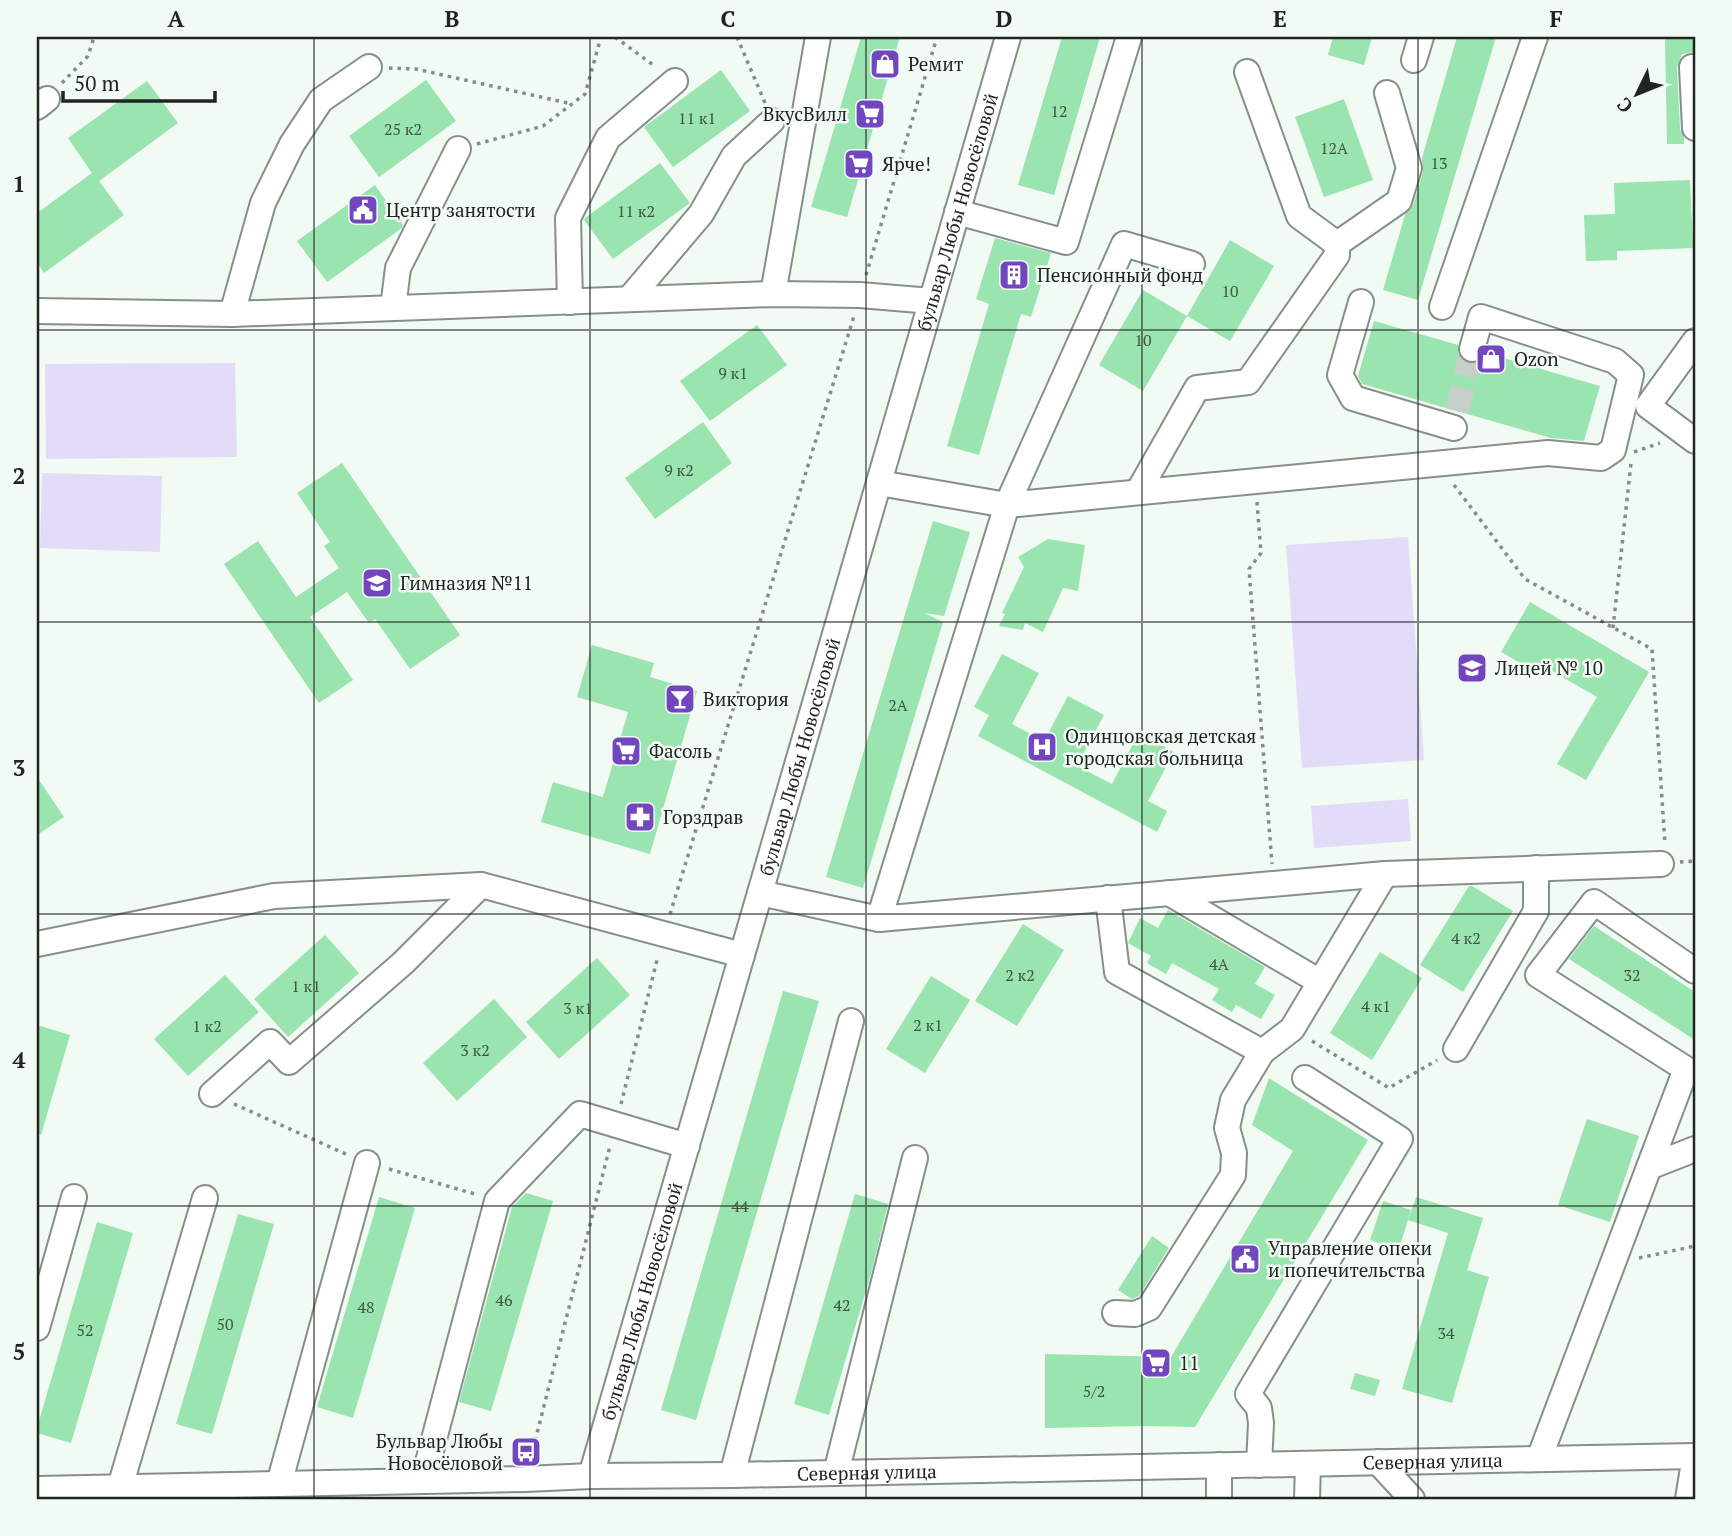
<svg xmlns="http://www.w3.org/2000/svg" width="1732" height="1536" viewBox="0 0 1732 1536" font-family="'PT Serif',serif">
<style>
.green{fill:#e2dcf8}
.building{fill:#99e4af}
.lines{fill:none;stroke-linecap:round;stroke-linejoin:round}
.minor-tunnel{stroke:#c7cfc9;stroke-width:24;stroke-dasharray:24 12;stroke-linecap:butt}
.minor-casing{stroke:#878f89;stroke-width:28}
.path{stroke:#868c87;stroke-width:3.5;stroke-dasharray:3.5 5;stroke-linecap:butt}
.minor{stroke:#fff;stroke-width:24}
.grid{fill:none;stroke:#212522;stroke-width:2;stroke-opacity:0.55}
.labels{text-anchor:middle;stroke-width:5;stroke-linejoin:round;paint-order:stroke}
.number-label{font-size:16px;fill:#3f5545}
.poi-label{font-size:19px;fill:#212522;stroke:#f1faf3;text-anchor:start}
.street-label{font-size:19px;fill:#212522;stroke:#f1faf3}
.neatline{fill:none;stroke:#212522;stroke-width:2.5}
.grid-label{font-size:23px;text-anchor:middle;font-weight:bold;fill:#212522}
</style>
<rect width="100%" height="100%" fill="#f1faf3"/>
<g class="green">
<path d="M 235,363 L 237,457 L 46,459 L 45,364 Z"/>
<path d="M 42,473 L 162,476 L 160,552 L 40,548 Z"/>
<path d="M 1408,537 L 1424,760 L 1302,768 L 1286,545 Z"/>
<path d="M 1408,799 L 1411,841 L 1314,848 L 1311,806 Z"/>
</g>
<g class="building">
<path d="M 861,37 L 900,37 L 847,217 L 811,207 Z"/>
<path d="M 1062,37 L 1100,37 L 1054,195 L 1018,185 Z"/>
<path d="M 1333,37 L 1372,37 L 1364,65 L 1328,55 Z"/>
<path d="M 1457,37 L 1496,37 L 1418,300 L 1383,290 L 1405,215 L 1413,205 L 1423,172 L 1422,158 Z"/>
<path d="M 1665,37 L 1695,37 L 1695,52 L 1682,54 L 1677,67 L 1680,129 L 1684,137 L 1684,144 L 1667,144 Z"/>
<path d="M 721,70 L 750,111 L 673,167 L 644,127 Z"/>
<path d="M 426,80 L 456,121 L 379,177 L 349,136 Z"/>
<path d="M 147,81 L 178,123 L 99,181 L 124,215 L 44,273 L 37,262 L 37,213 L 92,173 L 68,138 Z"/>
<path d="M 1344,99 L 1373,180 L 1324,197 L 1295,117 Z"/>
<path d="M 660,163 L 690,203 L 613,259 L 584,220 L 585,218 Z"/>
<path d="M 1690,180 L 1693,248 L 1617,251 L 1617,260 L 1586,261 L 1584,215 L 1615,214 L 1614,183 Z"/>
<path d="M 375,185 L 403,225 L 402,228 L 327,282 L 297,241 Z"/>
<path d="M 995,238 L 1051,253 L 1031,317 L 1021,314 L 979,455 L 947,446 L 989,304 L 976,299 Z"/>
<path d="M 1230,240 L 1274,266 L 1230,341 L 1187,316 Z"/>
<path d="M 1143,290 L 1187,316 L 1143,391 L 1099,365 Z"/>
<path d="M 1374,321 L 1458,345 L 1458,353 L 1461,359 L 1467,363 L 1476,363 L 1483,359 L 1486,353 L 1600,386 L 1584,441 L 1551,438 L 1362,384 L 1358,376 Z"/>
<path d="M 757,325 L 787,365 L 710,421 L 680,381 Z"/>
<path d="M 703,422 L 732,463 L 655,519 L 625,478 Z"/>
<path d="M 342,463 L 460,635 L 410,669 L 375,619 L 369,623 L 347,592 L 310,617 L 353,680 L 319,703 L 224,564 L 258,541 L 296,597 L 339,568 L 324,546 L 330,542 L 297,493 Z"/>
<path d="M 933,521 L 970,532 L 944,616 L 924,613 L 943,622 L 863,888 L 826,877 Z"/>
<path d="M 1048,539 L 1085,545 L 1078,591 L 1063,588 L 1043,632 L 1025,623 L 1023,630 L 999,626 L 1005,614 L 1002,613 L 1024,567 L 1018,557 Z"/>
<path d="M 1530,602 L 1649,672 L 1586,780 L 1557,764 L 1597,697 L 1538,663 L 1534,671 L 1501,652 Z"/>
<path d="M 592,645 L 654,663 L 650,677 L 697,691 L 650,854 L 541,822 L 553,782 L 603,797 L 628,712 L 577,697 Z"/>
<path d="M 1002,654 L 1039,673 L 1012,724 L 1044,741 L 1068,696 L 1104,715 L 1077,766 L 1112,784 L 1139,733 L 1174,752 L 1148,801 L 1167,811 L 1157,832 L 978,736 L 989,715 L 974,707 Z"/>
<path d="M 37,777 L 64,817 L 37,835 Z"/>
<path d="M 1469,886 L 1472,886 L 1513,911 L 1463,992 L 1420,965 Z"/>
<path d="M 1168,910 L 1265,967 L 1255,984 L 1275,995 L 1261,1019 L 1236,1005 L 1232,1012 L 1212,1000 L 1219,989 L 1172,963 L 1166,974 L 1147,963 L 1151,956 L 1128,943 L 1140,918 L 1158,928 Z"/>
<path d="M 1023,924 L 1064,950 L 1017,1026 L 975,1001 Z"/>
<path d="M 1594,926 L 1695,992 L 1695,1040 L 1569,959 Z"/>
<path d="M 325,935 L 359,973 L 288,1037 L 254,999 Z"/>
<path d="M 1380,952 L 1422,978 L 1372,1060 L 1330,1033 Z"/>
<path d="M 597,958 L 630,995 L 559,1059 L 526,1022 Z"/>
<path d="M 225,975 L 259,1012 L 188,1076 L 154,1039 Z"/>
<path d="M 931,976 L 970,1000 L 925,1073 L 886,1049 Z"/>
<path d="M 783,991 L 819,1001 L 696,1420 L 661,1410 Z"/>
<path d="M 494,999 L 527,1037 L 457,1101 L 423,1063 Z"/>
<path d="M 37,1025 L 70,1035 L 41,1135 L 37,1134 Z"/>
<path d="M 1269,1078 L 1368,1140 L 1195,1427 L 1143,1426 L 1045,1428 L 1045,1354 L 1171,1357 L 1293,1151 L 1252,1125 Z"/>
<path d="M 1587,1119 L 1639,1136 L 1610,1222 L 1558,1205 Z"/>
<path d="M 526,1193 L 553,1201 L 491,1411 L 459,1402 L 512,1207 Z"/>
<path d="M 855,1194 L 888,1204 L 871,1274 L 829,1415 L 794,1404 Z"/>
<path d="M 379,1197 L 415,1208 L 353,1418 L 317,1407 Z"/>
<path d="M 1416,1197 L 1483,1218 L 1467,1270 L 1489,1277 L 1452,1403 L 1402,1389 L 1448,1233 L 1408,1220 Z"/>
<path d="M 1383,1201 L 1411,1210 L 1399,1249 L 1370,1240 Z"/>
<path d="M 238,1214 L 274,1224 L 212,1434 L 176,1424 Z"/>
<path d="M 97,1222 L 133,1233 L 71,1443 L 37,1433 L 37,1428 Z"/>
<path d="M 1152,1236 L 1169,1248 L 1139,1296 L 1132,1299 L 1118,1290 Z"/>
<path d="M 1355,1373 L 1380,1380 L 1375,1396 L 1350,1389 Z"/>
</g>
<g class="lines">
<path class="minor-tunnel" d="M 1457,411 L 1472,349"/>
<g class="minor-casing">
<g id="minor">
<path d="M 1414,60 L 1421,37"/>
<path d="M 1695,67 L 1692,67 L 1695,128"/>
<path d="M 37,107 L 47,99"/>
<path d="M 957,212 L 1066,242 L 1129,37"/>
<path d="M 1337,244 L 1399,201 L 1409,168 L 1387,93"/>
<path d="M 773,294 L 818,37"/>
<path d="M 629,299 L 701,214 L 734,156 L 772,121"/>
<path d="M 570,302 L 568,218 L 608,138 L 675,81"/>
<path d="M 1361,302 L 1340,375 L 1353,398 L 1454,428"/>
<path d="M 1442,307 L 1535,37"/>
<path d="M 393,308 L 398,268 L 458,149"/>
<path d="M 37,311 L 232,314 L 773,294 L 860,295 L 931,301"/>
<path d="M 232,314 L 263,203 L 292,144 L 321,100 L 369,67"/>
<path d="M 1695,341 L 1648,406 L 1695,441"/>
<path d="M 879,483 L 1007,505 L 1548,453 L 1601,458 L 1613,450 L 1631,375 L 1615,361 L 1481,317 L 1472,349"/>
<path d="M 1138,492 L 1197,388 L 1248,382 L 1337,255 L 1337,244 L 1299,216 L 1247,72"/>
<path d="M 760,893 L 879,919 L 1385,874 L 1661,864"/>
<path d="M 1169,893 L 1320,982"/>
<path d="M 1108,898 L 1117,972 L 1262,1052 L 1292,1029 L 1385,874"/>
<path d="M 879,919 L 1007,505 L 1124,244 L 1192,264"/>
<path d="M 37,944 L 274,896 L 481,885 L 742,955"/>
<path d="M 1456,1049 L 1536,911 L 1536,868"/>
<path d="M 212,1094 L 270,1042 L 289,1062 L 403,963 L 481,885"/>
<path d="M 1649,1167 L 1695,1149"/>
<path d="M 1115,1313 L 1135,1314 L 1149,1308 L 1233,1175 L 1234,1153 L 1227,1128 L 1233,1100 L 1262,1052"/>
<path d="M 37,1328 L 74,1197"/>
<path d="M 1539,1459 L 1686,1069 L 1538,975 L 1594,902 L 1695,971"/>
<path d="M 1378,1462 L 1412,1499"/>
<path d="M 1219,1465 L 1219,1499"/>
<path d="M 1259,1465 L 1261,1423 L 1259,1408 L 1248,1394 L 1400,1139 L 1305,1078"/>
<path d="M 836,1473 L 915,1158"/>
<path d="M 732,1475 L 851,1021"/>
<path id="s1" d="M 591,1476 L 1008,37"/>
<path d="M 423,1481 L 497,1201 L 580,1114 L 687,1146"/>
<path d="M 279,1484 L 367,1163"/>
<path d="M 120,1487 L 205,1198"/>
<path id="s2" d="M 37,1489 L 525,1479 L 591,1476 L 732,1475 L 1695,1456"/>
<path d="M 1307,1499 L 1308,1464"/>
<path d="M 1688,1499 L 1695,1456"/>
</g>
</g>
<g class="path">
<path d="M 615,37 L 656,67"/>
<path d="M 737,37 L 765,103"/>
<path d="M 389,68 L 416,69 L 572,104"/>
<path d="M 62,83 L 88,56 L 94,37"/>
<path d="M 477,144 L 543,126 L 585,94 L 601,37"/>
<path d="M 866,275 L 937,37"/>
<path d="M 1634,452 L 1660,443"/>
<path d="M 1454,485 L 1525,579 L 1652,649 L 1665,844"/>
<path d="M 1257,502 L 1261,553 L 1249,569 L 1272,864"/>
<path d="M 1613,628 L 1631,463"/>
<path d="M 1680,862 L 1695,861"/>
<path d="M 670,914 L 854,316"/>
<path d="M 1312,1041 L 1389,1088 L 1437,1060"/>
<path d="M 234,1104 L 348,1155"/>
<path d="M 621,1104 L 658,956"/>
<path d="M 389,1169 L 475,1194"/>
<path d="M 1639,1258 L 1695,1246"/>
<path d="M 531,1457 L 610,1146"/>
</g>
<use href="#minor" class="minor"/>
</g>
<path class="grid" d="M 314,37 L 314,1499M 590,37 L 590,1499M 866,37 L 866,1499M 1142,37 L 1142,1499M 1418,37 L 1418,1499M 37,330 L 1695,330M 37,622 L 1695,622M 37,914 L 1695,914M 37,1206 L 1695,1206"/>
<defs>
<g id="shop-square" transform="scale(1.575)"><rect x="-9" y="-9" width="18" height="18" rx="4" fill="#7146bf" stroke="#f1faf3"/><path d="M-5-2.5h2.3a2.7 3.5 0 0 1 5.4 0H5L5.5 6h-11ZM-1.5-2.5h3a1.5 2.3 0 0 0-3 0Z" fill="#fff"/></g>
<g id="supermarket-square" transform="scale(1.575)"><rect x="-9" y="-9" width="18" height="18" rx="4" fill="#7146bf" stroke="#f1faf3"/><path d="M-6-5.5h2.5l.6 2H6L4.5 2H-2.5L-4.4-4H-6ZM-1.5 3.2a1.3 1.3 0 1 0 .1 0ZM3 3.2a1.3 1.3 0 1 0 .1 0Z" fill="#fff"/></g>
<g id="civic-square" transform="scale(1.575)"><rect x="-9" y="-9" width="18" height="18" rx="4" fill="#7146bf" stroke="#f1faf3"/><path d="M-.6-6.5H3V-4.5H.6V-3L4-1V1h2V6H-6V1h2V-1L-.6-3ZM-1.2 2.5V6h2.4V2.5Z" fill="#fff"/></g>
<g id="building-square" transform="scale(1.575)"><rect x="-9" y="-9" width="18" height="18" rx="4" fill="#7146bf" stroke="#f1faf3"/><path d="M-4-6H4V6H1V3H-1V6H-4ZM-2.5-4.3h1.7v1.8h-1.7ZM.8-4.3h1.7v1.8H.8ZM-2.5-1h1.7V.8h-1.7ZM.8-1h1.7V.8H.8Z" fill="#fff"/></g>
<g id="school-square" transform="scale(1.575)"><rect x="-9" y="-9" width="18" height="18" rx="4" fill="#7146bf" stroke="#f1faf3"/><path d="M0-5L7-2L0 1L-7-2ZM-4 1L0 2.5L4 1V4Q0 6-4 4Z" fill="#fff"/></g>
<g id="bar-square" transform="scale(1.575)"><rect x="-9" y="-9" width="18" height="18" rx="4" fill="#7146bf" stroke="#f1faf3"/><path d="M-6-5H6L.8 .8V4.5H3.5V6h-7V4.5H-.8V.8Z" fill="#fff"/></g>
<g id="hospital-square" transform="scale(1.575)"><rect x="-9" y="-9" width="18" height="18" rx="4" fill="#7146bf" stroke="#f1faf3"/><path d="M-5-5h3v3.5h4V-5h3V5h-3V1.5h-4V5h-3Z" fill="#fff"/></g>
<g id="pharmacy-square" transform="scale(1.575)"><rect x="-9" y="-9" width="18" height="18" rx="4" fill="#7146bf" stroke="#f1faf3"/><path d="M-2-6h4v4h4v4h-4v4h-4v-4h-4v-4h4Z" fill="#fff"/></g>
<g id="bus-square" transform="scale(1.575)"><rect x="-9" y="-9" width="18" height="18" rx="4" fill="#7146bf" stroke="#f1faf3"/><path d="M-5-6H5V4H4V6H2V4H-2V6H-4V4H-5ZM-3.5-4V0h7V-4ZM-3.5 1.2v1.5H-2V1.2ZM2 1.2v1.5H3.5V1.2Z" fill="#fff"/></g>
</defs>
<g fill-rule="evenodd">
<use href="#shop-square" x="885" y="64"/>
<use href="#supermarket-square" x="870" y="114"/>
<use href="#supermarket-square" x="859" y="164"/>
<use href="#civic-square" x="363" y="210"/>
<use href="#building-square" x="1014" y="275"/>
<use href="#shop-square" x="1491" y="359"/>
<use href="#school-square" x="377" y="583"/>
<use href="#school-square" x="1472" y="668"/>
<use href="#bar-square" x="680" y="699"/>
<use href="#hospital-square" x="1042" y="747"/>
<use href="#supermarket-square" x="626" y="751"/>
<use href="#pharmacy-square" x="640" y="817"/>
<use href="#civic-square" x="1245" y="1259"/>
<use href="#supermarket-square" x="1156" y="1363"/>
<use href="#bus-square" x="526" y="1452"/>
</g>
<g class="labels">
<g class="number-label">
<text x="1059" y="117">12</text>
<text x="697" y="124">11 к1</text>
<text x="403" y="135">25 к2</text>
<text x="1334" y="154">12А</text>
<text x="1439" y="169">13</text>
<text x="636" y="217">11 к2</text>
<text x="1230" y="297">10</text>
<text x="1143" y="346">10</text>
<text x="733" y="379">9 к1</text>
<text x="679" y="476">9 к2</text>
<text x="898" y="711">2А</text>
<text x="1466" y="944">4 к2</text>
<text x="1219" y="970">4А</text>
<text x="1020" y="981">2 к2</text>
<text x="1632" y="981">32</text>
<text x="306" y="992">1 к1</text>
<text x="1376" y="1012">4 к1</text>
<text x="578" y="1014">3 к1</text>
<text x="928" y="1031">2 к1</text>
<text x="207" y="1032">1 к2</text>
<text x="475" y="1056">3 к2</text>
<text x="740" y="1212">44</text>
<text x="504" y="1306">46</text>
<text x="842" y="1311">42</text>
<text x="366" y="1313">48</text>
<text x="225" y="1330">50</text>
<text x="85" y="1336">52</text>
<text x="1446" y="1339">34</text>
<text x="1094" y="1397">5/2</text>
</g>
<g class="poi-label">
<text x="908" y="71">Ремит</text>
<text x="847" y="121" text-anchor="end">ВкусВилл</text>
<text x="882" y="171">Ярче!</text>
<text x="386" y="217">Центр занятости</text>
<text x="1037" y="282">Пенсионный фонд</text>
<text x="1514" y="366">Ozon</text>
<text x="400" y="590">Гимназия №11</text>
<text x="1495" y="675">Лицей № 10</text>
<text x="703" y="706">Виктория</text>
<text x="1065" y="743">Одинцовская детская<tspan x="1065" dy="22">городская больница</tspan></text>
<text x="649" y="758">Фасоль</text>
<text x="663" y="824">Горздрав</text>
<text x="1268" y="1255">Управление опеки<tspan x="1268" dy="22">и попечительства</tspan></text>
<text x="1179" y="1370">11</text>
<text x="503" y="1448" text-anchor="end">Бульвар Любы<tspan x="503" dy="22">Новосёловой</tspan></text>
</g>
<g class="street-label">
<text dy="7" stroke="none"><textPath href="#s1" startOffset="1316">бульвар Любы Новосёловой</textPath></text>
<text dy="7" stroke="none"><textPath href="#s1" startOffset="749">бульвар Любы Новосёловой</textPath></text>
<text dy="7" stroke="none"><textPath href="#s1" startOffset="182">бульвар Любы Новосёловой</textPath></text>
<text dy="7" stroke="none"><textPath href="#s2" startOffset="1396">Северная улица</textPath></text>
<text dy="7" stroke="none"><textPath href="#s2" startOffset="830">Северная улица</textPath></text>
</g>
</g>
<rect width="1732" height="1536" fill="none" stroke="#f1faf3" stroke-width="77"/>
<g transform="translate(1637 94) rotate(227)" stroke="#f1faf3" stroke-width="5" paint-order="stroke">
<path d="M0-5L12 26L0 18L-12 26Z" fill="#212522"/>
<text y="-10" font-size="19" font-weight="bold" text-anchor="middle" fill="#212522">С</text>
</g>
<path d="M63 91v10h152v-10" fill="none" stroke="#212522" stroke-width="3.5"/>
<text x="74" y="91" font-size="21" fill="#212522" stroke="#f1faf3" stroke-width="5" paint-order="stroke">50 m</text>
<rect x="38" y="38" width="1656" height="1460" class="neatline"/>
<g class="grid-label">
<text x="176" y="27">A</text>
<text x="452" y="27">B</text>
<text x="728" y="27">C</text>
<text x="1004" y="27">D</text>
<text x="1280" y="27">E</text>
<text x="1556" y="27">F</text>
<text x="19" y="192">1</text>
<text x="19" y="484">2</text>
<text x="19" y="776">3</text>
<text x="19" y="1068">4</text>
<text x="19" y="1360">5</text>
</g>
</svg>
